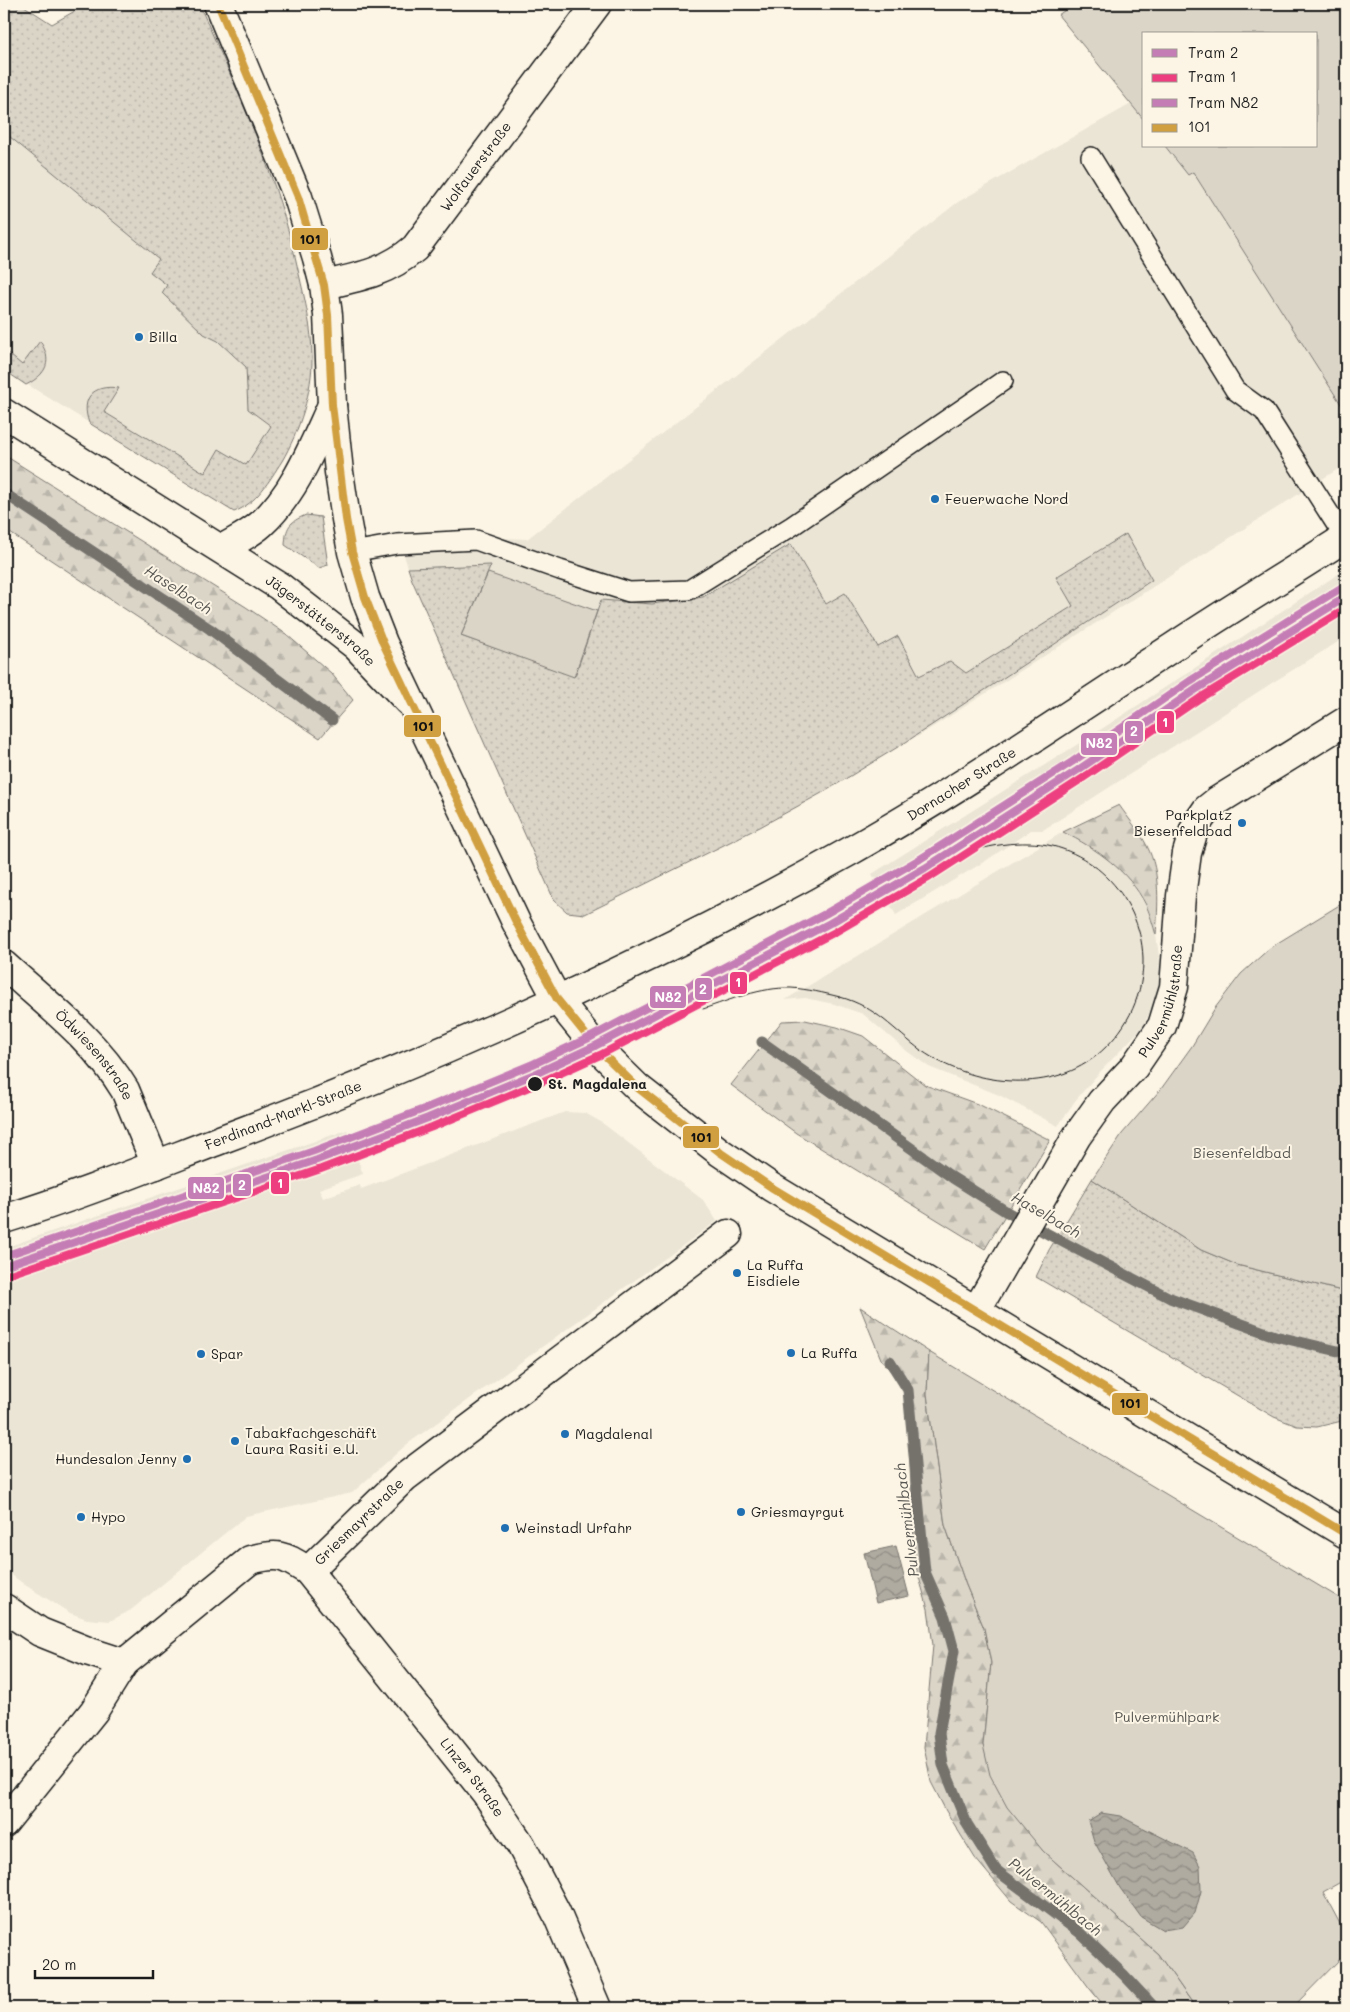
<svg xmlns="http://www.w3.org/2000/svg" width="1350" height="2012" viewBox="0 0 1350 2012" font-family="Mali,sans-serif">
<style>
.built{fill:#ebe5d6}
.grass{fill:url(#grass-dots);stroke:#7c7872}
.forest{fill:url(#forest-firs);stroke:#7c7872}
.green{fill:#dbd5c8;stroke:#7c7872}
.water{fill:url(#water-waves);stroke:#75726c}
.lines{fill:none;stroke-linecap:round;stroke-linejoin:round}
.stream{stroke:#75726c;stroke-width:11}
.service-casing{stroke:#1c1c1c;stroke-width:22}
.minor-casing{stroke:#1c1c1c;stroke-width:31}
.tertiary-casing{stroke:#1c1c1c;stroke-width:31}
.service{stroke:#fcf5e5;stroke-width:19}
.minor{stroke:#fcf5e5;stroke-width:28}
.tertiary{stroke:#fcf5e5;stroke-width:28}
.tram{stroke:#1c1c1c;stroke-width:1}
.bus-1-casing{stroke:#fcf5e5;stroke-width:11}
.bus-1{stroke:#d09f40;stroke-width:8}
.tram-1-casing{stroke:#fcf5e5;stroke-width:11}
.tram-2-casing{stroke:#fcf5e5;stroke-width:11}
.tram-3-casing{stroke:#fcf5e5;stroke-width:11}
.tram-1{stroke:#c57eb5;stroke-width:8}
.tram-2{stroke:#ed3f80;stroke-width:8}
.tram-3{stroke:#c57eb5;stroke-width:8}
.poi-dot{fill:#1f6fb2;stroke:#fcf5e5;stroke-width:2}
.stop-dot{fill:#1c1c1c;stroke:#fcf5e5;stroke-width:2}
.labels{text-anchor:middle;stroke-width:4;stroke-linejoin:round;paint-order:stroke}
.street-label{font-size:14px;fill:#1c1c1c;stroke:#fcf5e5}
.poi-label{font-size:14px;fill:#1c1c1c;stroke:#fcf5e5;text-anchor:start}
.stop-label{font-size:14px;font-weight:bold;fill:#1c1c1c;stroke:#fcf5e5;text-anchor:start}
.park-label{font-size:14px;fill:#555450;stroke:#fcf5e5}
.water-label{font-size:15px;font-style:italic;fill:#575551;stroke:#fcf5e5}
.line-badge{stroke:#fcf5e5;stroke-width:2}
.badge-label{font-size:14px;text-anchor:middle;font-weight:bold;fill:#fff}
.pale-badge-label{font-size:14px;text-anchor:middle;font-weight:bold;fill:#111}
</style>
<defs>
<pattern id="grass-dots" width="8" height="8" patternUnits="userSpaceOnUse" patternTransform="scale(1.25)"><rect width="8" height="8" fill="#dbd5c8"/><path d="M2 2h.1M6 6h.1" fill="none" stroke="#bbb6ab" stroke-width="1.8" stroke-linecap="round"/></pattern>
<pattern id="forest-firs" width="22" height="20" patternUnits="userSpaceOnUse" patternTransform="scale(1.25)"><rect width="22" height="20" fill="#dbd5c8"/><path d="M5 1l3.5 6h-7zM16 11l3.5 6h-7z" fill="#bbb6ab"/></pattern>
<pattern id="water-waves" width="16" height="10" patternUnits="userSpaceOnUse" patternTransform="scale(1.25)"><rect width="16" height="10" fill="#b0aba1"/><path d="M0 5q4-4 8 0t8 0" fill="none" stroke="#8e8a82"/></pattern>
</defs>
<rect width="100%" height="100%" fill="#fcf5e5"/>
<filter id="ink" filterUnits="userSpaceOnUse"><feTurbulence type="fractalNoise" baseFrequency=".02" numOctaves="2"/><feDisplacementMap in="SourceGraphic" scale="10" xChannelSelector="R" yChannelSelector="G"/><feConvolveMatrix kernelMatrix="1 2 1 2 8 2 1 2 1" color-interpolation-filters="sRGB"/></filter>
<g filter="url(#ink)">
<g class="built">
<path d="M 1131,104 L 1144,120 L 1144,146 L 1165,146 L 1188,175 L 1193,171 L 1346,412 L 1346,464 L 917,737 L 896,722 L 594,888 L 412,580 L 397,533 L 527,539 L 958,202 Z"/>
<path d="M 4,106 L 256,305 L 299,424 L 285,456 L 269,482 L 246,507 L 107,434 L 4,370 Z"/>
<path d="M 1346,569 L 1346,637 L 1275,681 L 1043,830 L 1031,830 L 987,860 L 896,915 L 872,874 L 1097,732 Z"/>
<path d="M 1063,832 L 1089,845 L 1113,862 L 1129,879 L 1146,906 L 1156,935 L 1160,963 L 1158,996 L 1142,1028 L 1098,1074 L 1075,1101 L 1058,1126 L 999,1095 L 929,1067 L 908,1052 L 863,1014 L 834,1004 L 805,998 L 785,1000 Z"/>
<path d="M 565,1112 L 585,1113 L 601,1122 L 703,1200 L 717,1221 L 406,1445 L 352,1493 L 246,1516 L 131,1610 L 110,1621 L 87,1619 L 70,1613 L 25,1585 L 4,1569 L 4,1248 L 347,1130 L 363,1174 L 319,1189 L 323,1198 L 360,1185 L 361,1189 Z"/>
</g>
<g class="grass">
<path d="M 4,4 L 21,4 L 52,24 L 87,4 L 199,4 C 238,92 279,179 299,274 C 305,300 312,329 312,356 C 313,390 299,432 282,461 C 269,481 257,503 234,512 L 89,423 C 80,398 93,384 119,388 L 104,412 L 205,473 L 219,449 L 246,465 L 271,426 L 248,409 L 246,367 L 218,341 L 204,334 L 162,293 L 167,285 L 150,272 L 159,259 L 4,132 Z"/>
<path d="M 40,341 C 53,361 47,374 26,385 L 4,370 L 4,350 L 22,365 Z"/>
<path d="M 306,515 L 321,517 L 328,565 L 319,568 L 285,545 C 286,527 289,522 306,515 Z"/>
<path d="M 1126,534 L 1152,580 L 906,742 L 829,789 L 760,827 L 585,914 L 567,912 L 554,900 L 412,580 L 408,568 L 491,565 L 461,636 L 575,676 L 601,600 L 652,604 L 703,597 L 791,544 L 826,604 L 845,593 L 878,647 L 898,636 L 919,676 L 950,661 L 966,673 L 1073,606 L 1056,577 Z"/>
<path d="M 1092,1179 L 1201,1250 L 1237,1265 L 1346,1292 L 1346,1420 L 1317,1427 L 1297,1426 L 1274,1417 L 1036,1277 L 1049,1250 Z"/>
</g>
<g class="forest">
<path d="M 4,455 L 246,607 L 286,634 L 331,673 L 353,700 L 320,738 L 4,529 Z"/>
<path d="M 1119,805 C 1128,818 1140,832 1147,846 C 1161,873 1158,906 1156,935 C 1153,925 1150,914 1146,905 C 1128,870 1097,849 1063,832 Z"/>
<path d="M 805,1020 L 837,1027 L 863,1036 L 925,1085 L 980,1105 L 1050,1140 L 985,1249 L 796,1133 L 731,1085 L 782,1021 Z"/>
<path d="M 860,1307 L 929,1352 L 927,1394 L 945,1525 L 966,1585 L 984,1628 L 991,1663 L 983,1745 L 1043,1851 L 1158,1954 L 1196,2008 L 1106,2008 L 1090,1989 L 1041,1922 L 1011,1901 L 975,1858 L 946,1811 L 931,1782 L 924,1747 L 933,1645 L 928,1609 L 915,1563 L 906,1391 L 881,1359 Z"/>
</g>
<g class="green">
<path d="M 1074,4 L 1346,4 L 1346,412 L 1193,172 L 1188,175 L 1165,146 L 1316,146 L 1316,34 L 1144,34 L 1144,120 L 1058,15 Z"/>
<path d="M 488,573 L 597,611 L 574,677 L 461,636 Z"/>
<path d="M 1346,901 L 1346,1292 L 1237,1265 L 1201,1250 L 1092,1179 L 1122,1134 L 1161,1089 L 1192,1046 L 1215,1008 L 1241,974 L 1271,947 Z"/>
<path d="M 929,1352 L 1346,1602 L 1346,1879 L 1323,1892 L 1346,1935 L 1346,1953 L 1292,2008 L 1196,2008 L 1158,1954 L 1043,1851 L 1007,1807 L 990,1775 L 983,1745 L 991,1663 L 984,1628 L 966,1585 L 945,1525 L 927,1394 Z"/>
</g>
<g class="water">
<path d="M 896,1546 L 909,1596 L 876,1603 L 864,1553 Z"/>
<path d="M 1101,1813 L 1120,1816 L 1193,1853 L 1200,1866 L 1201,1891 L 1195,1913 L 1183,1927 L 1163,1930 L 1141,1917 L 1120,1888 L 1094,1841 L 1088,1821 Z"/>
</g>
<g class="lines">
<g class="stream">
<path d="M 4,493 L 210,629 L 332,720"/>
<path d="M 762,1042 L 953,1178 L 1007,1212 L 1061,1241 L 1170,1298 L 1275,1336 L 1346,1353"/>
<path d="M 890,1361 L 908,1390 L 925,1572 L 945,1617 L 954,1651 L 939,1733 L 943,1765 L 967,1824 L 996,1870 L 1079,1932 L 1124,1975 L 1155,2008"/>
</g>
<g class="service-casing">
<g id="service">
<path d="M 1091,157 L 1235,390 L 1264,411 L 1345,538"/>
<path d="M 352,552 L 397,544 L 476,540 L 560,570 L 629,592 L 689,590 L 792,526 L 1003,381"/>
</g>
</g>
<g class="minor-casing">
<g id="minor">
<path id="s1" d="M 324,285 C 360,277 387,272 415,248 L 597,4"/>
<path id="s2" d="M 4,413 L 279,586 L 356,646 L 408,701"/>
<path d="M 222,549 C 235,541 250,534 261,524 C 295,493 313,446 332,405"/>
<path id="s3" d="M 4,965 C 47,1004 95,1040 125,1090 L 156,1165"/>
<path id="s4" d="M 976,1311 L 1077,1136 L 1102,1101 L 1134,1067 L 1162,1026 L 1174,987 L 1181,896 L 1187,853 L 1194,830 L 1200,819 L 1207,809 L 1217,801 L 1346,721"/>
<path id="s5" d="M 308,1571 L 405,1477 L 728,1234"/>
<path d="M 4,1608 L 40,1632 L 90,1652 L 124,1663"/>
<path id="s6" d="M 4,1823 L 94,1711 L 124,1663 L 250,1560 C 280,1552 284,1556 308,1571 L 485,1792 L 521,1845 L 556,1912 L 597,2008"/>
</g>
</g>
<g class="tertiary-casing">
<g id="tertiary">
<path d="M 218,4 L 298,197 L 317,258 L 324,285 L 328,315 L 332,405 L 339,472 L 346,519 L 352,552 L 365,597 L 383,643 L 516,922 L 557,999 L 595,1046 L 638,1088 L 721,1153 L 771,1187 L 1346,1534"/>
<path id="s7" d="M 4,1219 C 79,1196 152,1166 225,1138 C 440,1057 652,963 852,850 C 963,787 1067,716 1173,647 C 1230,609 1289,574 1346,537"/>
</g>
</g>
<use href="#service" class="service"/>
<use href="#minor" class="minor"/>
<use href="#tertiary" class="tertiary"/>
<path class="tram" d="M 703,1009 C 730,1000 761,987 791,988 C 807,989 824,993 840,997 C 877,1007 893,1030 922,1051 C 971,1085 1047,1095 1096,1056 C 1125,1032 1142,1000 1143,963 C 1144,901 1092,844 1029,843 C 994,842 958,854 925,868"/>
<g class="bus-1-casing">
<path id="bus-1" d="M 218,4 L 298,197 L 324,285 L 328,315 L 332,405 L 346,519 L 352,552 L 365,597 L 383,643 L 516,922 L 557,999 L 595,1046 L 638,1088 L 721,1153 L 771,1187 L 1346,1534"/>
</g>
<use href="#bus-1" class="bus-1"/>
<g class="tram-1-casing">
<path id="tram-1" d="M 4,1266 L 317,1160 L 428,1118 L 537,1073 L 595,1046 L 830,923 L 925,868 L 1078,770 L 1195,690 L 1346,597"/>
</g>
<g class="tram-2-casing">
<path id="tram-2" d="M 7,1275 L 321,1169 L 432,1127 L 541,1082 L 600,1055 L 835,932 L 930,877 L 1083,778 L 1200,698 L 1346,609"/>
</g>
<g class="tram-3-casing">
<path id="tram-3" d="M 4,1256 L 314,1151 L 424,1109 L 533,1064 L 591,1037 L 825,914 L 920,859 L 1072,762 L 1190,681 L 1341,588"/>
</g>
<use href="#tram-1" class="tram-1"/>
<use href="#tram-2" class="tram-2"/>
<use href="#tram-3" class="tram-3"/>
</g>
</g>
<g class="poi-dot">
<circle cx="139" cy="337" r="5"/>
<circle cx="935" cy="499" r="5"/>
<circle cx="1242" cy="823" r="5"/>
<circle cx="737" cy="1273" r="5"/>
<circle cx="791" cy="1353" r="5"/>
<circle cx="201" cy="1354" r="5"/>
<circle cx="565" cy="1434" r="5"/>
<circle cx="235" cy="1441" r="5"/>
<circle cx="187" cy="1459" r="5"/>
<circle cx="741" cy="1512" r="5"/>
<circle cx="81" cy="1517" r="5"/>
<circle cx="505" cy="1528" r="5"/>
</g>
<circle class="stop-dot" cx="535" cy="1084" r="8"/>
<g class="labels">
<g class="street-label">
<text dy="5" stroke="none"><textPath href="#s1" startOffset="201">Wolfauerstraße</textPath></text>
<text dy="5" stroke="none"><textPath href="#s2" startOffset="379">Jägerstätterstraße</textPath></text>
<text dy="5" stroke="none"><textPath href="#s7" startOffset="1054">Dornacher Straße</textPath></text>
<text dy="5" stroke="none"><textPath href="#s4" startOffset="365">Pulvermühlstraße</textPath></text>
<text dy="5" stroke="none"><textPath href="#s3" startOffset="128">Ödwiesenstraße</textPath></text>
<text dy="5" stroke="none"><textPath href="#s7" startOffset="298">Ferdinand-Markl-Straße</textPath></text>
<text dy="5" stroke="none"><textPath href="#s5" startOffset="71">Griesmayrstraße</textPath></text>
<text dy="5" stroke="none"><textPath href="#s6" startOffset="689">Linzer Straße</textPath></text>
</g>
<g class="poi-label">
<text x="149" y="342">Billa</text>
<text x="945" y="504">Feuerwache Nord</text>
<text x="1232" y="820" text-anchor="end">Parkplatz<tspan x="1232" dy="16">Biesenfeldbad</tspan></text>
<text x="747" y="1270">La Ruffa<tspan x="747" dy="16">Eisdiele</tspan></text>
<text x="801" y="1358">La Ruffa</text>
<text x="211" y="1359">Spar</text>
<text x="245" y="1438">Tabakfachgeschäft<tspan x="245" dy="16">Laura Rasiti e.U.</tspan></text>
<text x="575" y="1439">Magdalenal</text>
<text x="177" y="1464" text-anchor="end">Hundesalon Jenny</text>
<text x="751" y="1517">Griesmayrgut</text>
<text x="91" y="1522">Hypo</text>
<text x="515" y="1533">Weinstadl Urfahr</text>
</g>
<g class="stop-label">
<text x="548" y="1089">St. Magdalena</text>
</g>
<g class="park-label">
<text x="1242" y="1158">Biesenfeldbad</text>
<text x="1167" y="1722">Pulvermühlpark</text>
</g>
<g class="water-label">
<text transform="translate(178 590) rotate(33)" y="5">Haselbach</text>
<text transform="translate(1046 1215) rotate(30)" y="5">Haselbach</text>
<text transform="translate(907 1520) rotate(-97)" y="5">Pulvermühlbach</text>
<text transform="translate(1055 1897) rotate(39)" y="5">Pulvermühlbach</text>
</g>
</g>
<g class="line-badge">
<rect x="291" y="227" width="38" height="24" rx="5" fill="#d09f40"/>
<rect x="1156" y="710" width="19" height="24" rx="5" fill="#ed3f80"/>
<rect x="403" y="714" width="39" height="24" rx="5" fill="#d09f40"/>
<rect x="1124" y="720" width="20" height="24" rx="5" fill="#c57eb5"/>
<rect x="1080" y="732" width="38" height="24" rx="5" fill="#c57eb5"/>
<rect x="729" y="971" width="19" height="24" rx="5" fill="#ed3f80"/>
<rect x="694" y="977" width="19" height="24" rx="5" fill="#c57eb5"/>
<rect x="649" y="985" width="38" height="24" rx="5" fill="#c57eb5"/>
<rect x="682" y="1125" width="38" height="24" rx="5" fill="#d09f40"/>
<rect x="270" y="1171" width="20" height="24" rx="5" fill="#ed3f80"/>
<rect x="232" y="1173" width="20" height="24" rx="5" fill="#c57eb5"/>
<rect x="187" y="1176" width="38" height="24" rx="5" fill="#c57eb5"/>
<rect x="1111" y="1392" width="38" height="24" rx="5" fill="#d09f40"/>
</g>
<g class="badge-label">
<text x="1165" y="727">1</text>
<text x="1134" y="736">2</text>
<text x="1099" y="748">N82</text>
<text x="738" y="987">1</text>
<text x="703" y="994">2</text>
<text x="668" y="1002">N82</text>
<text x="280" y="1188">1</text>
<text x="242" y="1190">2</text>
<text x="206" y="1193">N82</text>
</g>
<g class="pale-badge-label">
<text x="310" y="244">101</text>
<text x="423" y="731">101</text>
<text x="701" y="1142">101</text>
<text x="1130" y="1408">101</text>
</g>
<rect width="1350" height="2012" fill="none" stroke="#fcf5e5" stroke-width="20"/>
<rect x="10" y="10" width="1330" height="1992" fill="none" stroke="#1c1c1c" stroke-width="2" filter="url(#ink)"/>
<rect x="1142" y="32" width="175" height="115" fill="#fcf5e5" stroke="#a29e95"/>
<rect x="1152" y="49" width="25" height="8" fill="#c57eb5" stroke="#a29e95"/>
<text x="1188" y="58" font-size="15" fill="#1c1c1c">Tram 2</text>
<rect x="1152" y="74" width="25" height="8" fill="#ed3f80" stroke="#a29e95"/>
<text x="1188" y="82" font-size="15" fill="#1c1c1c">Tram 1</text>
<rect x="1152" y="99" width="25" height="8" fill="#c57eb5" stroke="#a29e95"/>
<text x="1188" y="108" font-size="15" fill="#1c1c1c">Tram N82</text>
<rect x="1152" y="124" width="25" height="8" fill="#d09f40" stroke="#a29e95"/>
<text x="1188" y="132" font-size="15" fill="#1c1c1c">101</text>
<path d="M35 1970v8h118v-8" fill="none" stroke="#1c1c1c" stroke-width="2.5"/>
<text x="42" y="1970" font-size="15" fill="#1c1c1c" stroke="#fcf5e5" stroke-width="4" paint-order="stroke">20 m</text>
</svg>
